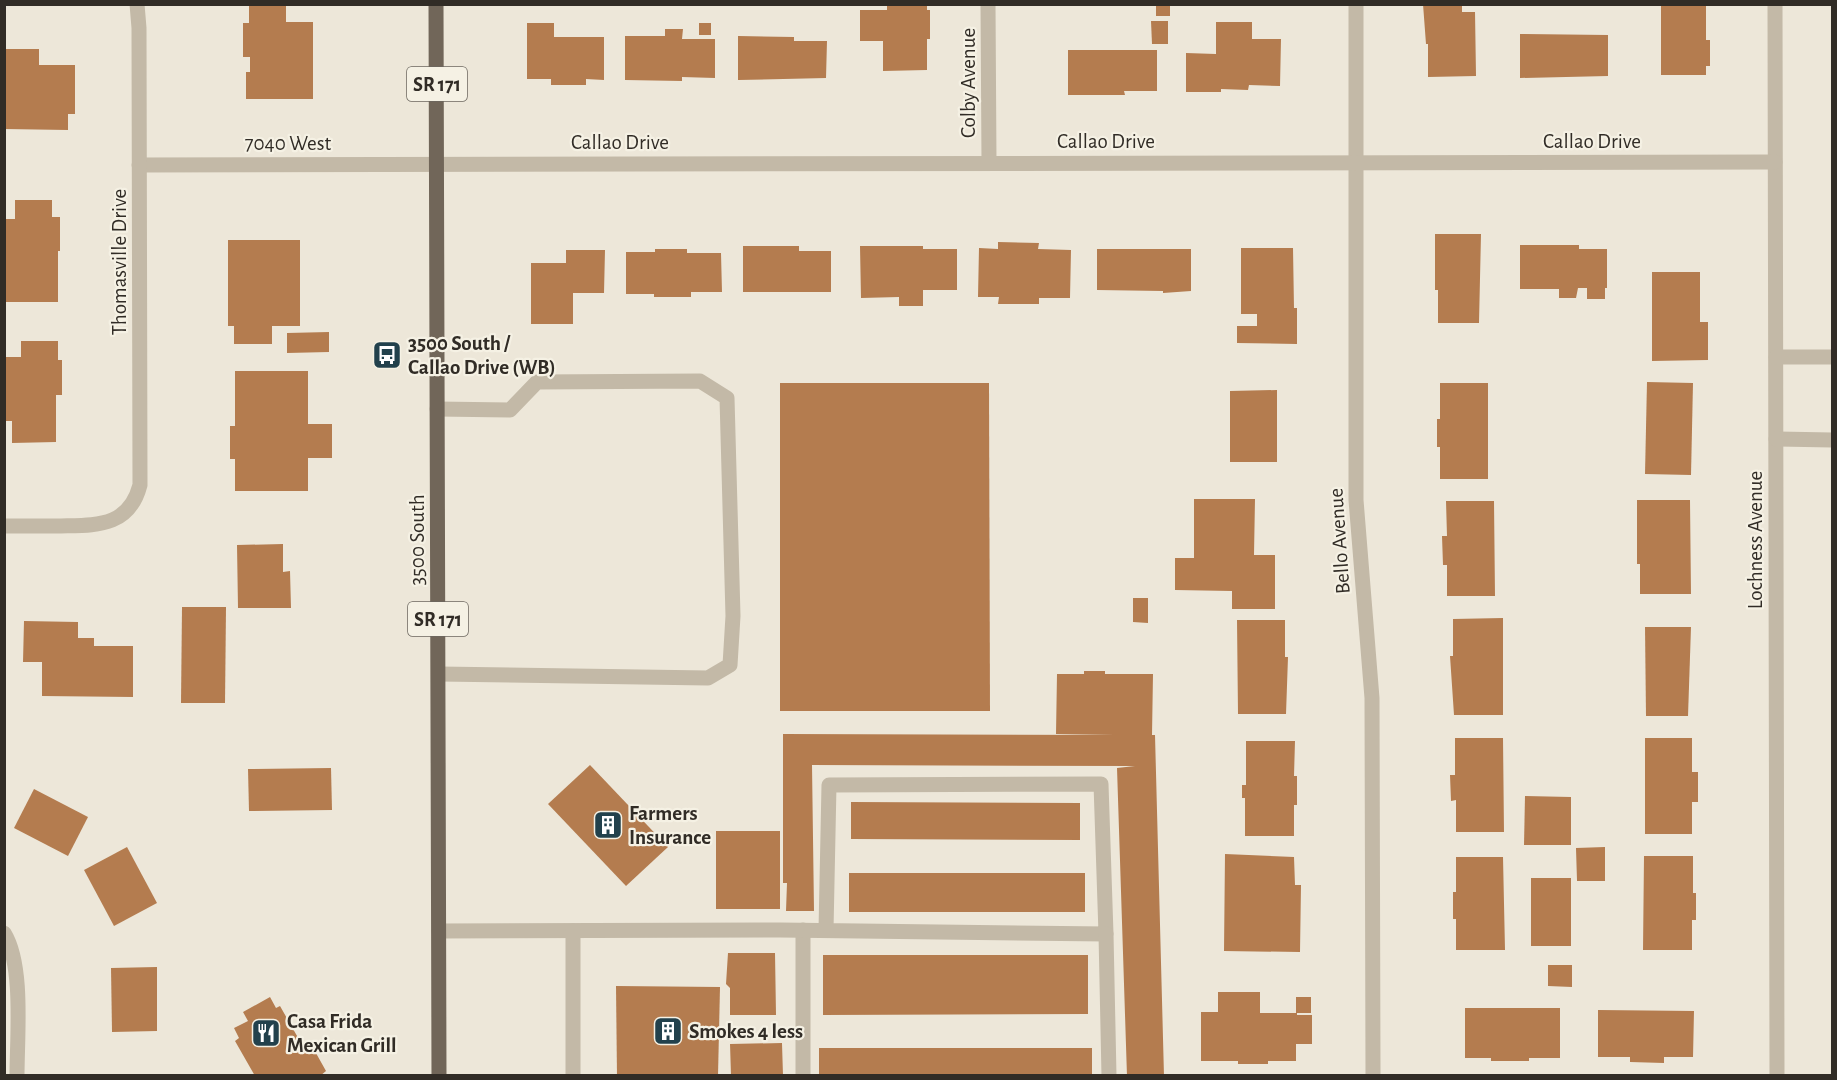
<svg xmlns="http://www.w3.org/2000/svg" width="1837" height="1080" viewBox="0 0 1837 1080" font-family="'Alegreya Sans',sans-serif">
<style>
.building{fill:#b47c4f}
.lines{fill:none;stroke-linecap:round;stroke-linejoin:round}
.minor{stroke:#c3b9a7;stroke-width:15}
.major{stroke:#716659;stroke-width:15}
.labels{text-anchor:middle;stroke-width:4.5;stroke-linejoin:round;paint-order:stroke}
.shield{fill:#f5f1e4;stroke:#6c675f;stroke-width:1.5}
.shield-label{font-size:20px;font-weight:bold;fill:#312c26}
.street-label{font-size:21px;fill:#312c26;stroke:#f5f1e4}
.poi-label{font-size:21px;font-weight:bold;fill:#312c26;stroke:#f5f1e4;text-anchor:start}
</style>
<rect width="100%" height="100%" fill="#ede7d9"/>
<g class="building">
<path d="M 249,4 L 286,4 L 286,22 L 313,22 L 313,99 L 246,99 L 246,72 L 250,72 L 250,57 L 243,57 L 243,23 L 249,23 Z"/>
<path d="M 887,4 L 927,4 L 927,10 L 930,10 L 930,39 L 927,39 L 927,70 L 883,71 L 883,41 L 860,41 L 860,10 L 887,10 Z"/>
<rect x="1156" y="4" width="14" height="12"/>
<path d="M 1423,4 L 1462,4 L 1462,12 L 1475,12 L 1476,76 L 1428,77 L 1428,44 L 1426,44 Z"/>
<path d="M 1661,4 L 1706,4 L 1706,40 L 1710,40 L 1710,66 L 1706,66 L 1706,75 L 1661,75 Z"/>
<path d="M 1151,21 L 1168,21 L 1168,44 L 1152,44 Z"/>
<path d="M 1216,22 L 1252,22 L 1252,39 L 1281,39 L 1280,86 L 1249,85 L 1248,90 L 1221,89 L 1221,92 L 1186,92 L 1186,53 L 1216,54 Z"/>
<path d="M 527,23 L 554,23 L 554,37 L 604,37 L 604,80 L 586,79 L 586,85 L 551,85 L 551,79 L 527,79 Z"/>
<rect x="699" y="23" width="12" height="12"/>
<path d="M 665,29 L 683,29 L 682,39 L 715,39 L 715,78 L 682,77 L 682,81 L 625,80 L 625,36 L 665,36 Z"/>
<path d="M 1520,34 L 1608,35 L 1608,76 L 1520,78 Z"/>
<path d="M 738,36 L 794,37 L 794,41 L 827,41 L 826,78 L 738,80 Z"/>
<path d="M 4,49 L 39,49 L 39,65 L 75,65 L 75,114 L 68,114 L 68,130 L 4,129 Z"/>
<path d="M 1068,50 L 1157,50 L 1157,91 L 1124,91 L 1125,95 L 1068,95 Z"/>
<path d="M 15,200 L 52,200 L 52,217 L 60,217 L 60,251 L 58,251 L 58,302 L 4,302 L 4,219 L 15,219 Z"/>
<path d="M 1435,234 L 1481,234 L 1479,323 L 1438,323 L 1438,290 L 1435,290 Z"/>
<path d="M 228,240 L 300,240 L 300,326 L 272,326 L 272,344 L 234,344 L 234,326 L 228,326 Z"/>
<path d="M 998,242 L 1039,243 L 1038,249 L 1071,250 L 1070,298 L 1039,298 L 1039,304 L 998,304 L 999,297 L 978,297 L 979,248 L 998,249 Z"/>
<path d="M 1520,245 L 1579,245 L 1579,249 L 1607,249 L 1607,288 L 1605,288 L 1605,299 L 1587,299 L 1587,288 L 1578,288 L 1576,298 L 1559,298 L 1559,289 L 1520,289 Z"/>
<path d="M 743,246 L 799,246 L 799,251 L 831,251 L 831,292 L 743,292 Z"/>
<path d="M 860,246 L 923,246 L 923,249 L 957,249 L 957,290 L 923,290 L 923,306 L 899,306 L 899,297 L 861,298 Z"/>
<path d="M 1241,248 L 1293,248 L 1294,308 L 1297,308 L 1297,344 L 1237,343 L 1237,326 L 1257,326 L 1257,314 L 1241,314 Z"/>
<path d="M 655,249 L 687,249 L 687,253 L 721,253 L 722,292 L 691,292 L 691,297 L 654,297 L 654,294 L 626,294 L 626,252 L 655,252 Z"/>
<path d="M 1097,249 L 1191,249 L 1191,291 L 1163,293 L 1163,291 L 1097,290 Z"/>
<path d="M 566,250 L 605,250 L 604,293 L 573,293 L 573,324 L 531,324 L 531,263 L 566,263 Z"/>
<path d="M 1652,272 L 1700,272 L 1700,322 L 1708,322 L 1708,360 L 1652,361 Z"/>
<path d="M 329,332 L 329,352 L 287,353 L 287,333 Z"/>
<path d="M 21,341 L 58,341 L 58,360 L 62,360 L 62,395 L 56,395 L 56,442 L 12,443 L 12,421 L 4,421 L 4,357 L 21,357 Z"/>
<path d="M 235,371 L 308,371 L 308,424 L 332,424 L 332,458 L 308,458 L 308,491 L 235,491 L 235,459 L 230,459 L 230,426 L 235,426 Z"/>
<path d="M 1647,382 L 1693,383 L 1691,475 L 1645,474 Z"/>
<path d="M 780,383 L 989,383 L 990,711 L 780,711 Z"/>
<path d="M 1440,383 L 1488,383 L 1488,479 L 1440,479 L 1440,447 L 1437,447 L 1437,419 L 1440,419 Z"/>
<path d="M 1277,390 L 1277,462 L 1230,462 L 1230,391 Z"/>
<path d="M 1194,499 L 1255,499 L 1254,555 L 1275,555 L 1275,609 L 1232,609 L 1232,591 L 1175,590 L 1175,558 L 1194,558 Z"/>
<path d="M 1637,500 L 1690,500 L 1691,594 L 1640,594 L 1640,564 L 1637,564 Z"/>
<path d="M 1446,501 L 1494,501 L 1495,596 L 1447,596 L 1447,565 L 1443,565 L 1442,536 L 1447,536 Z"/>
<path d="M 283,544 L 283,572 L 290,571 L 291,608 L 238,608 L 237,545 Z"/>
<path d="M 1133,598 L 1148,598 L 1148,623 L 1133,622 Z"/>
<path d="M 182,607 L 226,607 L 225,703 L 181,703 Z"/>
<path d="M 1503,618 L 1503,715 L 1454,715 L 1450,656 L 1453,656 L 1453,619 Z"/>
<path d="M 1237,620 L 1285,620 L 1285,657 L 1288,657 L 1286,714 L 1238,714 Z"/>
<path d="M 24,621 L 78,622 L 78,638 L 94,638 L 94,646 L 133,646 L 133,697 L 42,696 L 42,662 L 23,662 Z"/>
<path d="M 1645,627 L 1691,627 L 1688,716 L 1646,716 Z"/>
<path d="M 1084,671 L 1105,671 L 1105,674 L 1153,674 L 1152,735 L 1155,735 L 1164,1076 L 1127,1076 L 1117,768 L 1135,766 L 812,765 L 814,911 L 786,911 L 787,883 L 783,883 L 783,734 L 1115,735 L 1056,734 L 1057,674 L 1084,674 Z"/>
<path d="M 1455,738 L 1503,738 L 1504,832 L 1456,832 L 1456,800 L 1451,801 L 1450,775 L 1455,775 Z"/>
<path d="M 1645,738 L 1692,738 L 1692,772 L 1698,772 L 1698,802 L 1692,802 L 1692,834 L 1645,834 Z"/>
<path d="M 1246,741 L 1295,741 L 1294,776 L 1297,776 L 1297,805 L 1294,805 L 1294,836 L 1245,836 L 1245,798 L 1242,798 L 1242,785 L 1246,785 Z"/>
<path d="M 590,765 L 668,847 L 626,886 L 548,804 Z"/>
<path d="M 331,768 L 332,810 L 249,811 L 248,769 Z"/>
<path d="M 34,789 L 88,817 L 68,856 L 14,828 Z"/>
<path d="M 1525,796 L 1571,797 L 1571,845 L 1524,845 Z"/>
<path d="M 851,802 L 1080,803 L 1080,840 L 851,839 Z"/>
<rect x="716" y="831" width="64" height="78"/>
<path d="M 127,847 L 157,903 L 114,926 L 84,870 Z"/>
<path d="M 1605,847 L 1605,881 L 1577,881 L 1576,848 Z"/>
<path d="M 1225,854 L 1294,857 L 1295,885 L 1301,885 L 1300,952 L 1224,951 Z"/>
<path d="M 1644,856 L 1693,856 L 1693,893 L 1696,893 L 1696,920 L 1692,920 L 1692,950 L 1643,950 Z"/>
<path d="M 1456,857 L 1503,857 L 1505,950 L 1456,950 L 1456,919 L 1453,919 L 1453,892 L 1456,892 Z"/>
<rect x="849" y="873" width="236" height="39"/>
<rect x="1531" y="878" width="40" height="68"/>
<path d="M 728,953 L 775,953 L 776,1015 L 730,1015 L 730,988 L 726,984 Z"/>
<path d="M 823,955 L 1088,955 L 1088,1014 L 823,1015 Z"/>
<path d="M 1548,965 L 1572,965 L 1572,987 L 1548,986 Z"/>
<path d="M 157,967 L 157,1031 L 112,1032 L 111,968 Z"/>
<path d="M 616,986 L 720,987 L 718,1076 L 617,1076 Z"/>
<path d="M 1218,992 L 1260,992 L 1260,1013 L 1296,1013 L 1296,997 L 1311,997 L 1311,1013 L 1297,1013 L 1297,1015 L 1312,1015 L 1312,1044 L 1296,1044 L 1296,1061 L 1268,1061 L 1268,1064 L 1238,1064 L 1238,1061 L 1201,1061 L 1201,1012 L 1218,1012 Z"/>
<path d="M 270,997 L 276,1008 L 280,1006 L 305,1050 L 312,1046 L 326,1071 L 320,1076 L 255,1076 L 235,1041 L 239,1038 L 234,1028 L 248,1021 L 243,1012 Z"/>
<path d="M 1465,1008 L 1560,1008 L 1560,1058 L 1529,1058 L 1529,1061 L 1491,1061 L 1491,1058 L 1465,1058 Z"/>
<path d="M 1598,1010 L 1694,1011 L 1693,1057 L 1664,1057 L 1664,1063 L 1630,1062 L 1630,1057 L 1598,1057 Z"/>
<path d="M 782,1043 L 783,1076 L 731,1076 L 730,1044 Z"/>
<rect x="819" y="1048" width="273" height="28"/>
</g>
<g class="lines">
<g class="minor">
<path d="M 988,4 L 989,162"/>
<path d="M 1356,4 L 1356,500 L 1372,698 L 1373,1076"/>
<path d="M 1775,4 L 1777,1076"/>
<path d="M 139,165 L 1775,162"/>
<path d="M 1776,357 L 1832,357"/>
<path d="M 437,409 L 510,410 L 537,382 L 700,381 L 727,398 L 733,616 L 730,665 L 708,678 L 439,674"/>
<path d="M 1776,439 L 1832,440"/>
<path d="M 4,526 C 23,526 42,526 61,526 C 97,525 129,527 140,485 L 139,28 L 137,4"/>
<path d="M 803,930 L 803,1076"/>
<path d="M 439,931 L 780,930 L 1106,934 L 1101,784 L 829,785 L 826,930"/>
<path d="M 573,931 L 573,1076"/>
<path d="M 4,933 C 24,965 17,1036 17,1076"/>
<path d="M 1106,934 L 1109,1076"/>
</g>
<path class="major" d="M 436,4 L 439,1076"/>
</g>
<defs>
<g id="bus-square" transform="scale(1.5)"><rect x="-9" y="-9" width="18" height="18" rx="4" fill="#22414c" stroke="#f5f1e4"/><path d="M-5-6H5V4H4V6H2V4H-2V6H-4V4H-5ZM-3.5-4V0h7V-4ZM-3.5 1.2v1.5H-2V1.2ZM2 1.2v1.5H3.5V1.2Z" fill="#fff"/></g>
<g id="building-square" transform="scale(1.5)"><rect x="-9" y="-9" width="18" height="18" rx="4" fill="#22414c" stroke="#f5f1e4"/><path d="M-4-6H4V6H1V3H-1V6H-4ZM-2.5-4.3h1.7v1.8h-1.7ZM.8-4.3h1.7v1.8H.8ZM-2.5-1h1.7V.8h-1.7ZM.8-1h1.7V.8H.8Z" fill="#fff"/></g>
<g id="restaurant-square" transform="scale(1.5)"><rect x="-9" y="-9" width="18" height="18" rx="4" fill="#22414c" stroke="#f5f1e4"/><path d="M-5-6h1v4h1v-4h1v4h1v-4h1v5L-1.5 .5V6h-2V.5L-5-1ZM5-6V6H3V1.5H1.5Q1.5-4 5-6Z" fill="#fff"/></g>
</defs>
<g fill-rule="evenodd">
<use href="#bus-square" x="387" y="355"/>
<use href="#building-square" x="608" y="825"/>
<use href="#building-square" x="668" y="1031"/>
<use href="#restaurant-square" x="266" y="1033"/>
</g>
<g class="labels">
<g class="shield">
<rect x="407" y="67" width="60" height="34" rx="4.5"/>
<rect x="408" y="602" width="60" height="34" rx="4.5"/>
</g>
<g class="shield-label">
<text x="437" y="91">SR 171</text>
<text x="438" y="626">SR 171</text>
</g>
<g class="street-label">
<text transform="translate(968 83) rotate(-90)" y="7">Colby Avenue</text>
<text x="1106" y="148">Callao Drive</text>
<text x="1592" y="148">Callao Drive</text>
<text x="620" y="149">Callao Drive</text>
<text x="288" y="150">7040 West</text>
<text transform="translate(119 262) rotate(-90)" y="7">Thomasville Drive</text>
<text transform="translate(417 540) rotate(-90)" y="7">3500 South</text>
<text transform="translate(1755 540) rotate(-90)" y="7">Lochness Avenue</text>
<text transform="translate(1339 541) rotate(-94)" y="7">Bello Avenue</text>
</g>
<g class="poi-label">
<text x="408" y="350">3500 South /<tspan x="408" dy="24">Callao Drive (WB)</tspan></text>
<text x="629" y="820">Farmers<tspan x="629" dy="24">Insurance</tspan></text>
<text x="287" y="1028">Casa Frida<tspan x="287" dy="24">Mexican Grill</tspan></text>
<text x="689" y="1038">Smokes 4 less</text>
</g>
</g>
<rect width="1837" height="1080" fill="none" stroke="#312c26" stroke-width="12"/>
</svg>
